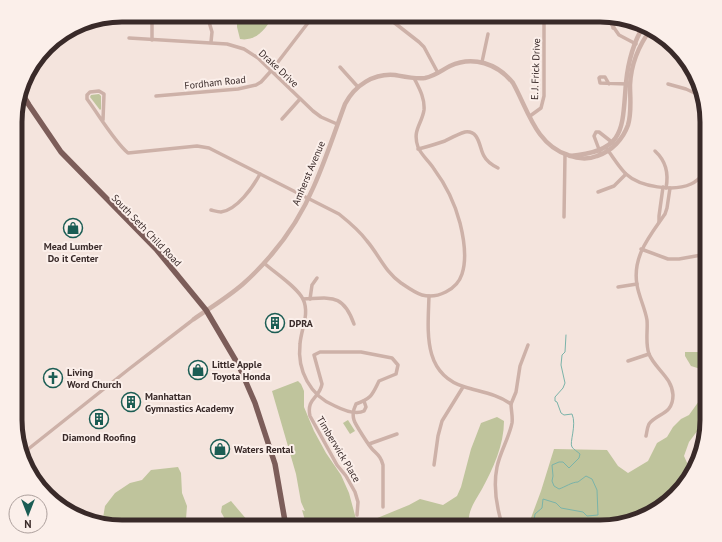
<svg xmlns="http://www.w3.org/2000/svg" width="722" height="542" viewBox="0 0 722 542" font-family="'PT Sans',sans-serif">
<style>
.green{fill:#bfc49c}
.lines{fill:none;stroke-linecap:round;stroke-linejoin:round}
.stream{stroke:#7ab3a9;stroke-width:1}
.minor{stroke:#cdb1a8;stroke-width:3.5}
.tertiary{stroke:#cdb1a8;stroke-width:4.5}
.primary{stroke:#7c5d59;stroke-width:5.5}
.labels{text-anchor:middle;stroke-width:4;stroke-linejoin:round;paint-order:stroke}
.street-label{font-size:10px;fill:#392a29;stroke:#fbefea}
.poi-label{font-size:10px;font-weight:bold;fill:#392a29;stroke:#fbefea;text-anchor:start}
.rim{fill:none;stroke:#392a29;stroke-width:5}
</style>
<rect width="100%" height="100%" fill="#f4e4dd"/>
<g class="green">
<path d="M 237,15 L 273,15 C 267,29 255,42 240,39 L 237,27 Z"/>
<path d="M 99,94 L 101,96 L 101,109 L 100,110 L 90,97 L 91,95 Z"/>
<path d="M 685,352 L 707,352 L 707,371 L 691,366 L 685,356 Z"/>
<path d="M 298,381 L 301,384 L 304,391 L 304,407 L 314,431 L 326,453 L 341,475 L 349,493 L 356,519 L 370,521 L 409,505 L 420,499 L 443,505 L 457,496 L 461,487 L 471,449 L 481,423 L 497,417 L 504,421 C 504,445 493,469 482,489 C 474,503 467,511 469,527 L 307,527 L 302,510 L 305,511 L 301,502 L 296,474 L 272,391 Z"/>
<path d="M 707,386 L 707,418 L 689,442 L 684,456 L 688,465 L 684,473 L 688,478 L 681,491 L 647,516 L 600,527 L 561,527 L 560,525 L 552,523 L 550,527 L 526,527 L 528,526 L 541,491 L 554,449 L 607,450 L 618,466 L 628,473 L 648,461 L 657,443 L 667,437 L 673,427 L 681,419 L 689,415 L 699,401 Z"/>
<path d="M 348,420 L 355,431 L 350,434 L 343,423 Z"/>
<path d="M 178,467 L 181,473 L 182,493 L 187,506 L 186,519 L 184,527 L 115,527 L 102,524 L 105,506 L 115,493 L 130,483 L 142,480 L 151,470 Z"/>
<path d="M 231,501 L 253,527 L 233,527 L 226,521 L 221,512 L 222,506 Z"/>
</g>
<g class="lines">
<path class="stream" d="M 533,527 L 535,514 L 542,508 L 543,499 L 556,503 L 561,508 L 583,512 L 587,516 L 598,515 L 597,490 L 592,479 L 586,476 L 578,482 C 572,482 565,487 559,489 L 554,486 L 552,481 L 553,476 L 552,465 L 559,462 L 563,462 L 569,468 L 579,458 L 580,454 C 578,452 573,449 572,447 C 569,443 577,425 572,414 L 564,415 L 561,413 L 557,402 L 555,401 L 555,397 L 563,388 L 565,383 L 561,365 L 562,355 L 565,352 L 566,335"/>
<g class="minor">
<path d="M 207,15 L 212,32 L 211,42"/>
<path d="M 605,15 L 619,35 L 636,44"/>
<path d="M 387,17 L 419,42 L 424,47 L 438,73"/>
<path d="M 613,28 L 614,24 L 618,18"/>
<path d="M 129,38 L 227,44 L 244,49 L 258,58 L 313,111 L 321,117 L 337,124"/>
<path d="M 152,40 L 152,15"/>
<path d="M 482,62 L 488,34"/>
<path d="M 340,67 L 358,87"/>
<path d="M 609,84 L 605,77 L 600,77 L 599,78 L 600,83 L 627,84"/>
<path d="M 668,84 L 686,89 L 701,96"/>
<path d="M 156,96 L 238,89 L 256,85 L 261,82 L 271,71 L 314,15"/>
<path d="M 530,116 L 541,108 L 544,96 L 544,15"/>
<path d="M 282,119 L 300,99"/>
<path d="M 103,120 L 104,94 L 99,91 L 90,92 L 87,95 L 87,99 C 99,115 114,141 128,153 L 197,146 L 209,148 L 339,214 C 349,222 359,230 367,241 C 379,255 385,272 401,283 C 407,287 415,293 422,295 C 437,299 457,290 462,274 C 467,259 464,239 460,223 C 455,204 446,185 434,169 C 430,162 421,155 418,147 C 412,130 422,124 424,110 C 425,98 419,88 414,78"/>
<path d="M 418,149 C 427,147 436,144 445,141 C 451,138 458,134 465,132 C 480,130 479,148 484,156 C 487,162 492,165 498,168"/>
<path d="M 607,149 C 613,157 619,167 626,174 C 640,187 674,192 691,184 C 698,181 702,176 707,170"/>
<path d="M 655,151 C 666,161 669,173 666,188"/>
<path d="M 600,152 L 594,136 L 596,132 L 599,132 L 613,143"/>
<path d="M 598,192 L 614,186 L 626,174"/>
<path d="M 211,210 C 215,211 218,212 221,212 C 237,210 253,187 260,174"/>
<path d="M 564,217 L 565,155"/>
<path d="M 659,222 L 659,216 L 663,187"/>
<path d="M 641,249 L 668,259 L 679,259 L 707,254"/>
<path d="M 264,263 C 275,273 296,286 303,299 C 310,314 301,329 300,344 C 297,370 310,396 335,406 C 343,410 356,415 364,411 L 366,407 L 364,401"/>
<path d="M 618,287 L 637,284"/>
<path d="M 429,296 C 428,331 422,374 465,387 C 481,392 497,394 511,404 C 511,410 513,417 512,423 C 509,438 500,452 497,467 C 493,487 496,505 502,524"/>
<path d="M 303,299 C 331,298 343,293 354,324"/>
<path d="M 310,299 L 312,285 L 317,278"/>
<path d="M 705,330 L 707,326"/>
<path d="M 628,361 L 649,354"/>
<path d="M 511,404 L 516,392 L 520,366 L 528,345"/>
<path d="M 646,436 C 647,432 647,428 649,424 C 657,413 673,415 673,395 C 672,377 655,369 649,354 C 645,343 648,331 647,320 C 645,308 639,297 637,285 C 632,256 650,236 665,214 L 667,208 L 670,188"/>
<path d="M 369,444 L 397,434"/>
<path d="M 22,454 L 129,369 L 194,319"/>
<path d="M 434,465 L 438,436 L 442,421 L 463,387"/>
<path d="M 357,515 L 358,502 L 355,492 L 346,476 L 337,465 L 310,416 C 306,398 320,398 322,384 L 314,355 L 320,352 L 361,352 L 392,358 L 398,365 L 396,374 L 379,381 C 372,395 372,398 356,404 C 354,408 352,414 354,420 C 355,424 369,446 373,450 C 378,455 381,457 383,465 L 383,507"/>
</g>
<g class="tertiary">
<path d="M 570,156 C 626,151 622,129 626,83 C 628,62 633,43 644,25"/>
<path d="M 194,319 C 210,308 228,297 243,284 C 274,256 298,224 314,186 C 326,159 335,131 345,104 C 355,85 374,73 395,75 C 406,77 415,79 425,78 C 435,76 442,70 450,66 C 473,55 498,64 513,83 C 528,110 536,145 568,155 C 578,159 587,160 597,156 C 612,151 623,139 628,125 C 632,112 630,98 630,85 C 631,65 639,45 651,29"/>
</g>
<path class="primary" d="M 21,92 L 29,105 L 61,152 L 156,249 L 206,310 L 239,366 L 255,403 L 275,464 L 286,527"/>
</g>
<defs>
<g id="shop-ring" transform="scale(1)"><circle r="9.5" fill="#fbefea" stroke="#1b5d54" stroke-width="1.5"/><path d="M-5-2.5h2.3a2.7 3.5 0 0 1 5.4 0H5L5.5 6h-11ZM-1.5-2.5h3a1.5 2.3 0 0 0-3 0Z" fill="#1b5d54"/></g>
<g id="building-ring" transform="scale(1)"><circle r="9.5" fill="#fbefea" stroke="#1b5d54" stroke-width="1.5"/><path d="M-4-6H4V6H1V3H-1V6H-4ZM-2.5-4.3h1.7v1.8h-1.7ZM.8-4.3h1.7v1.8H.8ZM-2.5-1h1.7V.8h-1.7ZM.8-1h1.7V.8H.8Z" fill="#1b5d54"/></g>
<g id="church-ring" transform="scale(1)"><circle r="9.5" fill="#fbefea" stroke="#1b5d54" stroke-width="1.5"/><path d="M-1.2-6h2.4v3.5h3.3v2.4h-3.3V6h-2.4V-.1h-3.3v-2.4h3.3Z" fill="#1b5d54"/></g>
</defs>
<g fill-rule="evenodd">
<use href="#shop-ring" x="73" y="228"/>
<use href="#building-ring" x="275" y="323"/>
<use href="#shop-ring" x="198" y="370"/>
<use href="#church-ring" x="53" y="378"/>
<use href="#building-ring" x="131" y="402"/>
<use href="#building-ring" x="99" y="419"/>
<use href="#shop-ring" x="220" y="449"/>
</g>
<g class="labels">
<g class="street-label">
<text transform="translate(279 68) rotate(43)" y="4">Drake Drive</text>
<text transform="translate(535 69) rotate(-88)" y="4">E. J. Frick Drive</text>
<text transform="translate(215 82) rotate(-6)" y="4">Fordham Road</text>
<text transform="translate(308 173) rotate(-67)" y="4">Amherst Avenue</text>
<text transform="translate(147 230) rotate(46)" y="4">South Seth Child Road</text>
<text transform="translate(339 449) rotate(59)" y="4">Timberwick Place</text>
</g>
<g class="poi-label">
<text x="73" y="250" text-anchor="middle">Mead Lumber<tspan x="73" dy="12">Do it Center</tspan></text>
<text x="289" y="327">DPRA</text>
<text x="212" y="368">Little Apple<tspan x="212" dy="12">Toyota Honda</tspan></text>
<text x="67" y="376">Living<tspan x="67" dy="12">Word Church</tspan></text>
<text x="145" y="400">Manhattan<tspan x="145" dy="12">Gymnastics Academy</tspan></text>
<text x="99" y="441" text-anchor="middle">Diamond Roofing</text>
<text x="234" y="453">Waters Rental</text>
</g>
</g>
<path d="M0 0H722V542H0ZM122 22H600A100 100 0 0 1 700 122V420A100 100 0 0 1 600 520H122A100 100 0 0 1 22 420V122A100 100 0 0 1 122 22Z" fill="#fbefea" fill-rule="evenodd"/>
<path class="rim" d="M122 22H600A100 100 0 0 1 700 122V420A100 100 0 0 1 600 520H122A100 100 0 0 1 22 420V122A100 100 0 0 1 122 22Z"/>
<g transform="translate(28 514) rotate(180)"><circle r="19" fill="#fbefea" stroke="#ada09d"/>
<path d="M0-3L7 15L0 10L-7 15Z" fill="#1b5d54"/>
<text y="-6" font-size="11" font-weight="bold" text-anchor="middle" fill="#392a29">N</text>
</g>
</svg>
